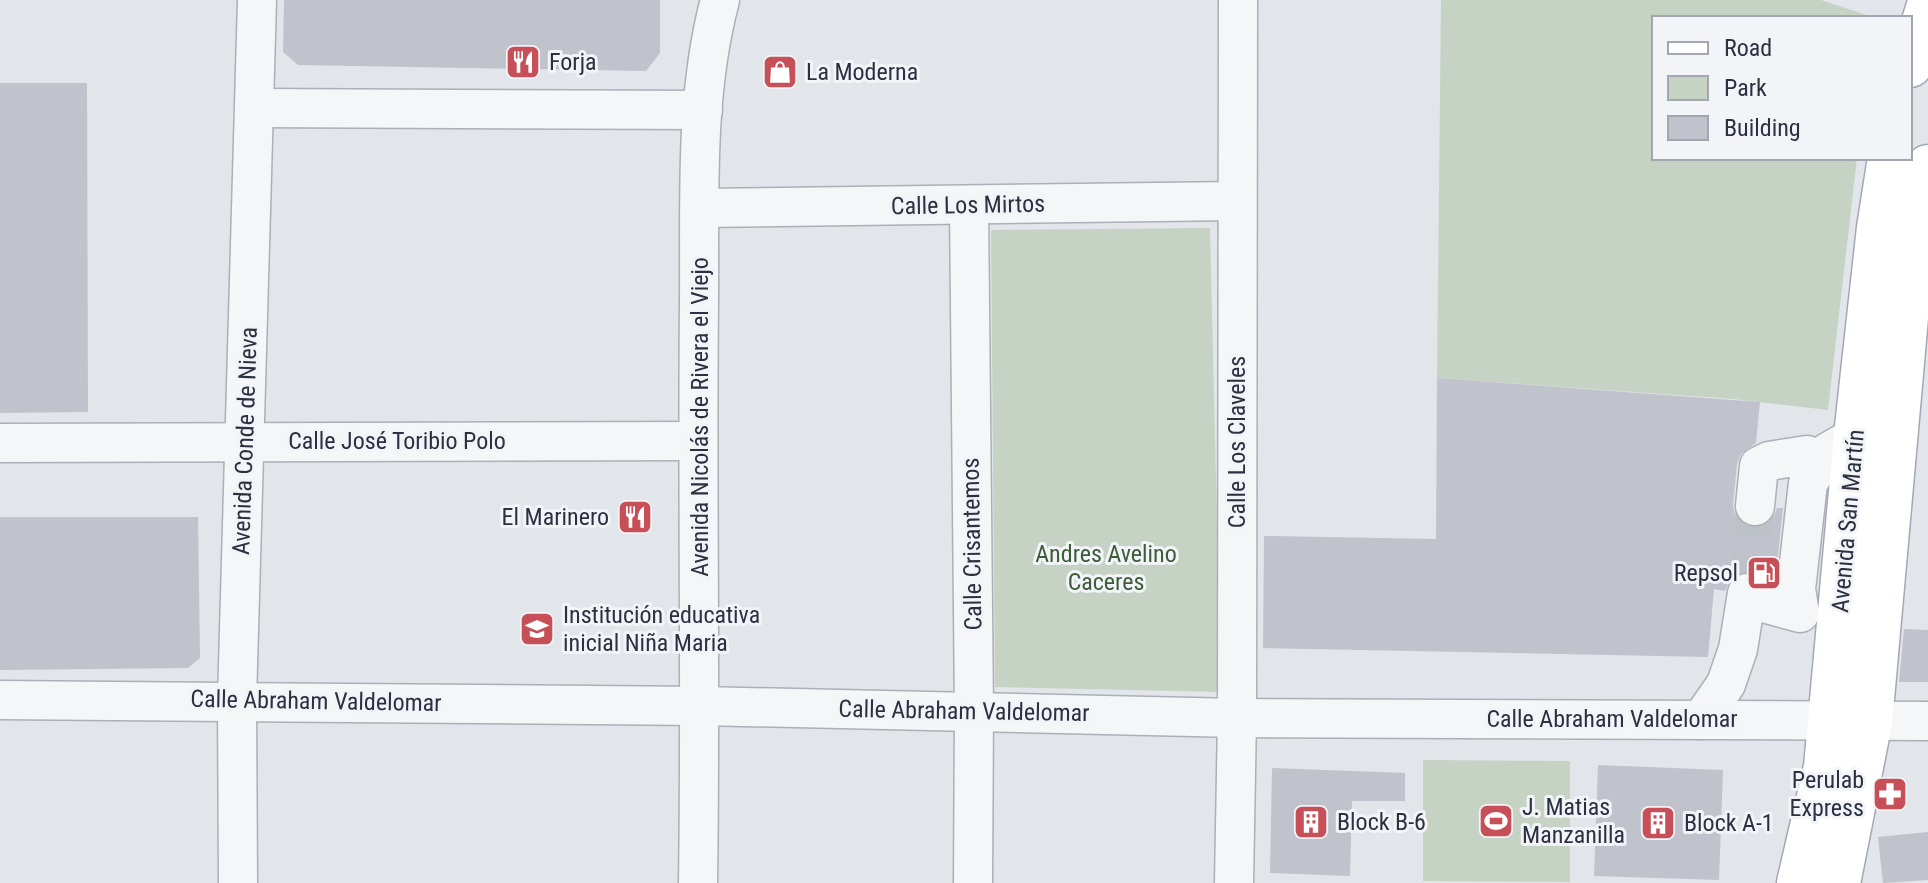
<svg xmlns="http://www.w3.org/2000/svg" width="1928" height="883" viewBox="0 0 1928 883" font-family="'Roboto Condensed',sans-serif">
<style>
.green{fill:#c6d3c4}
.building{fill:#c0c3cc}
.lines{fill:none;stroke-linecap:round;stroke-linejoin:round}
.minor-tunnel{stroke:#bdc1c8;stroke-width:38;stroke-dasharray:38 19;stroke-linecap:butt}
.minor-casing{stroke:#abafb7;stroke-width:41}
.major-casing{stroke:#a2a8b5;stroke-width:47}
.minor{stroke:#f5f6f8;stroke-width:38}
.major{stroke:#fff;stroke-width:44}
.labels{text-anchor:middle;stroke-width:6;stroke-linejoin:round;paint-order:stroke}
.poi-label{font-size:24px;fill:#2b3141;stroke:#f2f4f7;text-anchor:start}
.street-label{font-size:24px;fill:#2b3141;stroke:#f2f4f7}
.park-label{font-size:24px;fill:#3d5c39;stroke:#f2f4f7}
</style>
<rect width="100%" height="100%" fill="#e2e5ea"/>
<g class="green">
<path d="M 1441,0 L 1821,0 L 1876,18 L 1654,18 L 1654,158 L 1857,158 L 1828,410 L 1733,399 L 1437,378 Z"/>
<path d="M 1210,228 L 1221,692 L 995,687 L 991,230 Z"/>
<path d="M 1423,760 L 1570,761 L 1570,882 L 1423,881 Z"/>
</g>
<g class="building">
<path d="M 284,0 L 660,0 L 660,53 L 646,71 L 298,65 L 283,52 Z"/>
<path d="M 0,83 L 87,83 L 88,412 L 0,413 Z"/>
<path d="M 1437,378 L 1760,402 L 1756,443 L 1741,454 L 1737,464 L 1733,505 L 1735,516 L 1742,523 L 1754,528 L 1765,526 L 1773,518 L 1777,508 L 1783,508 L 1775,583 L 1748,571 L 1738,573 L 1730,579 L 1725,591 L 1714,589 L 1708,657 L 1263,648 L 1264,536 L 1436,539 Z"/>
<path d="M 0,517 L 198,517 L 200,658 L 188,668 L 0,670 Z"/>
<path d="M 1904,629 L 1928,630 L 1928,682 L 1899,682 Z"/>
<path d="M 1598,765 L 1723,770 L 1719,880 L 1594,876 Z"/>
<path d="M 1272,768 L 1405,773 L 1405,801 L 1352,801 L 1350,876 L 1270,873 Z"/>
<path d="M 1928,832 L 1928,880 L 1883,883 L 1878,837 Z"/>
</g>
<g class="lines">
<path class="minor-tunnel" d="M 1747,593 L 1755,506"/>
<g class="minor-casing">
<g id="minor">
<path d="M 255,108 L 703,110"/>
<path d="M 969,205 L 974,711 L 973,883"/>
<path d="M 700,208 L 1236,201"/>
<path d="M 0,443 L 697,441"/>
<path d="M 1755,506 L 1759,466 L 1769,461 L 1807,455"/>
<path d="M 0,700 L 701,706 L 1237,718 L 1928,721"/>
<path d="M 1701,720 L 1726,684 L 1738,649 L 1747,593 L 1760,602 L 1800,613 L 1796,589 L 1808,483 L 1828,452 L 1856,436"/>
<path d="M 238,883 L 237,700 L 257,0"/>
<path d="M 698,883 C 701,689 697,495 699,301 C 700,202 694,97 720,0"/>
<path d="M 1234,883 L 1237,718 L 1238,0"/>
</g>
</g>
<g class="major-casing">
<g id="major">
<path d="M 1910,65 L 1928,9"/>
<path d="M 1799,883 L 1826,767 L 1856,436 L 1879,228 L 1890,158"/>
<path d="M 1838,883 L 1870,721 L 1912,250 L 1928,167"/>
</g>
</g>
<use href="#minor" class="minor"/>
<use href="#major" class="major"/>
</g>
<defs>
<g id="restaurant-square" transform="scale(1.8)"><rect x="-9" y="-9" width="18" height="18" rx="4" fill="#c74f58" stroke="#f2f4f7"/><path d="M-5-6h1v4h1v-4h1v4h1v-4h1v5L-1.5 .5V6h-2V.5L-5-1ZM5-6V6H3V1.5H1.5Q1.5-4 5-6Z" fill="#fff"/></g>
<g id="shop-square" transform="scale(1.8)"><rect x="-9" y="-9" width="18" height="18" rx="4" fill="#c74f58" stroke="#f2f4f7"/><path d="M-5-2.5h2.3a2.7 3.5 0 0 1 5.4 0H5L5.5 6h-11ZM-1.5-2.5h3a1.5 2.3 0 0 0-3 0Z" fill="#fff"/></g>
<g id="fuel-square" transform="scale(1.8)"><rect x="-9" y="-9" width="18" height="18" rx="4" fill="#c74f58" stroke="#f2f4f7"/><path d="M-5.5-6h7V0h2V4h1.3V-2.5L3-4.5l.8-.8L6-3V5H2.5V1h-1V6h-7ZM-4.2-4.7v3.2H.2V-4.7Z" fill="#fff"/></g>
<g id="school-square" transform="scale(1.8)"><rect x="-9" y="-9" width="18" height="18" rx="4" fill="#c74f58" stroke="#f2f4f7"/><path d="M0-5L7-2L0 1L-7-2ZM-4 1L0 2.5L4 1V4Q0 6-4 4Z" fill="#fff"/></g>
<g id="pharmacy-square" transform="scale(1.8)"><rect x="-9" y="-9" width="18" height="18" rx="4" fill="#c74f58" stroke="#f2f4f7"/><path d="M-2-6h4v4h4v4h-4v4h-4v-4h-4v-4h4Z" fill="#fff"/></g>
<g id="stadium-square" transform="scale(1.8)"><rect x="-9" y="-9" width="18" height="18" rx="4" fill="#c74f58" stroke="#f2f4f7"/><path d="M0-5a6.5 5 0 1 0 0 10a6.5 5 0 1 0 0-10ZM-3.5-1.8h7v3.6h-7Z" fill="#fff"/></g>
<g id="building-square" transform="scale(1.8)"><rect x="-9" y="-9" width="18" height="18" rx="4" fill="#c74f58" stroke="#f2f4f7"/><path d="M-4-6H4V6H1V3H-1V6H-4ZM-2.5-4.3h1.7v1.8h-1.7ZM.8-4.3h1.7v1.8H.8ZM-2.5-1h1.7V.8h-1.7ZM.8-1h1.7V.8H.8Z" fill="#fff"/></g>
</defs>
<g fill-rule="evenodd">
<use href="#restaurant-square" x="523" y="62"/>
<use href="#shop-square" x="780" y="72"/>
<use href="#restaurant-square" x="635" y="517"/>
<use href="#fuel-square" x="1764" y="573"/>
<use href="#school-square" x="537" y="629"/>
<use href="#pharmacy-square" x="1890" y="794"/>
<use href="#stadium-square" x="1496" y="821"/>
<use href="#building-square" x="1311" y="822"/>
<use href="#building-square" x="1658" y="823"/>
</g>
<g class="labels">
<g class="poi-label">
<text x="549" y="70">Forja</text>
<text x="806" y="80">La Moderna</text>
<text x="609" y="525" text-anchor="end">El Marinero</text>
<text x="1738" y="581" text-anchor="end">Repsol</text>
<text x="563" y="623">Institución educativa<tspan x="563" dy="28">inicial Niña Maria</tspan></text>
<text x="1864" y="788" text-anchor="end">Perulab<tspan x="1864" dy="28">Express</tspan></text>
<text x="1522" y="815">J. Matias<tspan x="1522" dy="28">Manzanilla</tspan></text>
<text x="1337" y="830">Block B-6</text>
<text x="1684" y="831">Block A-1</text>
</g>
<g class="street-label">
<text transform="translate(968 205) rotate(-1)" y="8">Calle Los Mirtos</text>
<text transform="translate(700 417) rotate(-90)" y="8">Avenida Nicolás de Rivera el Viejo</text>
<text transform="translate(245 441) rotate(-88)" y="8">Avenida Conde de Nieva</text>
<text x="397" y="449">Calle José Toribio Polo</text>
<text transform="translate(1237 442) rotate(-90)" y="8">Calle Los Claveles</text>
<text transform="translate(1848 521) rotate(-85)" y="8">Avenida San Martín</text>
<text transform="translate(972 544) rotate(-91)" y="8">Calle Crisantemos</text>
<text transform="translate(316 701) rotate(1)" y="8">Calle Abraham Valdelomar</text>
<text transform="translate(964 711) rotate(1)" y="8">Calle Abraham Valdelomar</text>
<text x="1612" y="727">Calle Abraham Valdelomar</text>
</g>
<g class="park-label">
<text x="1106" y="562">Andres Avelino<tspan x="1106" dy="28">Caceres</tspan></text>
</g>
</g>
<rect x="1652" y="16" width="260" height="144" fill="#f2f4f7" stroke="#a2a6ae" stroke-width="2"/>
<rect x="1668" y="42" width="40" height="12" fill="#ffffff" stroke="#a2a6ae" stroke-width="2"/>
<text x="1724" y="56" font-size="24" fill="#2b3141">Road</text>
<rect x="1668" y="76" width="40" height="24" fill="#c6d3c4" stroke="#a2a6ae" stroke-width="2"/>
<text x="1724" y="96" font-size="24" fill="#2b3141">Park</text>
<rect x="1668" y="116" width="40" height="24" fill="#c0c3cc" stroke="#a2a6ae" stroke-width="2"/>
<text x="1724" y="136" font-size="24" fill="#2b3141">Building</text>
</svg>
